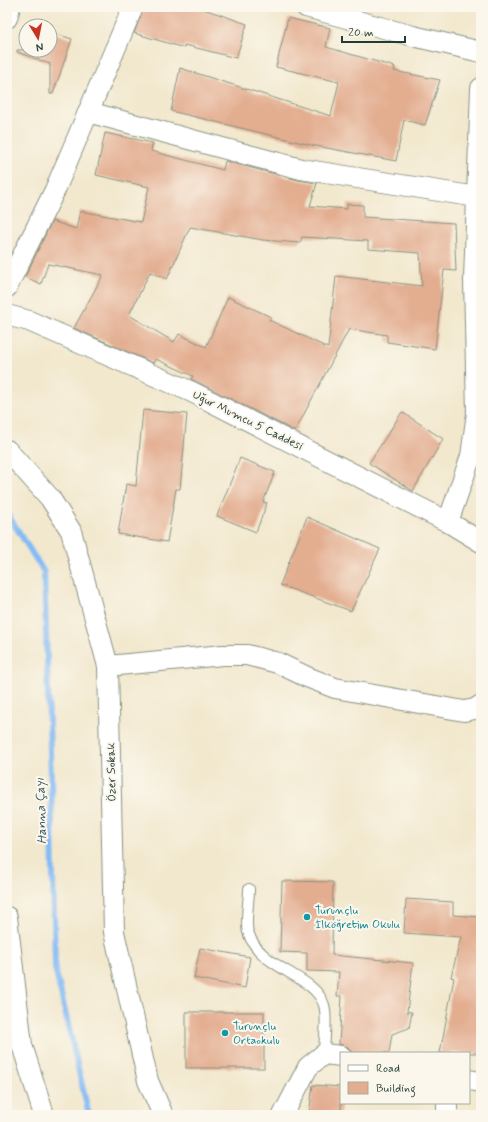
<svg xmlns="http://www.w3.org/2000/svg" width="488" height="1122" viewBox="0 0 488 1122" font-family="Mynerve,sans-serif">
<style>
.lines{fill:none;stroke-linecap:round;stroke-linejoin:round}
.stream{stroke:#84bbf4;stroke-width:6}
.building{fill:#e3ad90;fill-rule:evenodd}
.service-casing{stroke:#889281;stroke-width:12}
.minor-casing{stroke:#889281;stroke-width:22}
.service{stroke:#fff;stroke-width:10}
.minor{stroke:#fff;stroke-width:20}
.culture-dot{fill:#0f9aa8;stroke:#fbf7ec;stroke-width:1.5}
.labels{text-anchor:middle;stroke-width:4;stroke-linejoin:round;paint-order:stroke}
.street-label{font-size:12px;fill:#1f3d34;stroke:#fbf7ec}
.culture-label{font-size:12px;fill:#0d838f;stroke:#fbf7ec;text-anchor:start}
.water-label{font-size:13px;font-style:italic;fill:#385c64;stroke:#fbf7ec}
</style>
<rect width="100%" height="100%" fill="#fbf7ec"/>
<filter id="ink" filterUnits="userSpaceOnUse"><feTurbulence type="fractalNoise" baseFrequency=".025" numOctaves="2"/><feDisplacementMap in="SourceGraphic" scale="8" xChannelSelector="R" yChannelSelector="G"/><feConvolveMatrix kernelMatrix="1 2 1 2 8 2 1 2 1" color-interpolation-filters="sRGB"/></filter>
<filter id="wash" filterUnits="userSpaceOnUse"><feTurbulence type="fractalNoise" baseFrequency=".012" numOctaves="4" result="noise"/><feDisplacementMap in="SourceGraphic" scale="16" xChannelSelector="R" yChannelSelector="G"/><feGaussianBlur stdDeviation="0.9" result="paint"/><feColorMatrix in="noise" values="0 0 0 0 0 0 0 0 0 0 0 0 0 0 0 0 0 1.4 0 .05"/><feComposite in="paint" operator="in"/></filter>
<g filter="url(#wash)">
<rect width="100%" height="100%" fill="#f2e8ce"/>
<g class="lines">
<path class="stream" d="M 7,513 L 44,572 L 51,781 L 55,968 L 89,1115"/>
</g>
<g id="blocks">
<g class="building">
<path d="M 144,7 L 198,7 L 247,24 L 236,58 L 185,45 L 184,48 L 134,33 Z"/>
<path d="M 288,18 L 330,28 L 326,47 L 395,67 L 394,71 L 440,80 L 425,125 L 404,120 L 396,161 L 311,145 L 171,111 L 180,68 L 331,116 L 339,82 L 276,67 Z"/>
<path d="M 50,32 L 72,39 L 53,94 L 50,94 L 50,64 L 17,52 L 17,50 L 50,50 Z"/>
<path d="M 105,133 L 153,143 L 151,151 L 223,170 L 225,161 L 298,180 L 317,183 L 310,206 L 347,209 L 347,204 L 363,205 L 363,217 L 454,223 L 456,271 L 444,270 L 435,349 L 387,342 L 387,335 L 349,329 L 295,431 L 191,379 L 193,376 L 156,359 L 153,363 L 74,328 L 103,275 L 48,264 L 41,284 L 25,277 L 52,221 L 76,229 L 80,211 L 141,222 L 149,187 L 96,175 ZM 190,227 L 263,240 L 300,243 L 302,237 L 368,241 L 368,249 L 420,253 L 422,286 L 336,276 L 328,348 L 269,320 L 271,317 L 228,297 L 206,347 L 179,334 L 174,342 L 129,315 L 150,272 L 167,279 Z"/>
<path d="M 143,410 L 187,414 L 180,489 L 176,489 L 167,542 L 118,534 L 126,484 L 136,486 Z"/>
<path d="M 402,412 L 443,439 L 413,491 L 369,463 Z"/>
<path d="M 240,458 L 275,472 L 263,502 L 267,503 L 256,532 L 217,516 Z"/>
<path d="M 307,517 L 380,549 L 351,611 L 280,585 Z"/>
<path d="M 282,881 L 333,882 L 332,955 L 413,963 L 407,1012 L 412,1012 L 409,1028 L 392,1034 L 389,1053 L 352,1053 L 348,1047 L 339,1044 L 342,996 L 337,996 L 339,972 L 307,971 L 307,953 L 280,952 Z"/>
<path d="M 406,899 L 453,902 L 453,915 L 481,917 L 481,1053 L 440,1053 L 454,978 L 451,977 L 461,937 L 404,933 Z"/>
<path d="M 200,948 L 250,957 L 245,988 L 194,978 Z"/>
<rect x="186" y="1012" width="78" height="56"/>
<path d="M 313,1085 L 341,1087 L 341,1115 L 309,1115 Z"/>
</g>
</g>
</g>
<g filter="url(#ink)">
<use href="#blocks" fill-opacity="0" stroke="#889281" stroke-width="1"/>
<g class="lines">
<g class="service-casing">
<path id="service" d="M 249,889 C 249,900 245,923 248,932 C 260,970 314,974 324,1005 C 328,1019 324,1038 324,1054"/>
</g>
<g class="minor-casing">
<g id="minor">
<path d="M 306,7 L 413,36 L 481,52"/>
<path d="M 7,18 L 10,7"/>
<path d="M 88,112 L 301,169 L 477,197"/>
<path d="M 7,287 L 55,190 L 133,7"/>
<path d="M 7,315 L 29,321 L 192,392 L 448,522 L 481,542"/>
<path d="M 7,450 L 50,498 L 71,531 L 108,666 L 114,932 L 148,1081 L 163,1115"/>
<path d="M 448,522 L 471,456 L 477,413 L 474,279 L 481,88"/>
<path d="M 108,666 L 223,655 L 247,655 L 278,663 L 307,677 L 335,688 L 464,711 L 475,709 L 481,705"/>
<path d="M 7,917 L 22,1045 L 44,1115"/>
<path d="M 469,1080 L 481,1082"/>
<path d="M 283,1115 L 308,1067 L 324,1054 L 341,1056"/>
<path d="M 447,1115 L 447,1103"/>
</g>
</g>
<use href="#service" class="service"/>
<use href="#minor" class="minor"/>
</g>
</g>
<g class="culture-dot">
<circle cx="307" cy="917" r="4"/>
<circle cx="225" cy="1033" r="4"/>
</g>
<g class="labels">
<g class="street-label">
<text transform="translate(248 420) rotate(26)" y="4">Uğur Mumcu 5 Caddesi</text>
<text transform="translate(111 772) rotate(-91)" y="4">Özer Sokak</text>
</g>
<g class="culture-label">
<text x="315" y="914">Turunçlu<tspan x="315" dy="14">İlköğretim Okulu</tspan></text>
<text x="233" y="1030">Turunçlu<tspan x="233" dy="14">Ortaokulu</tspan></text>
</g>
<g class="water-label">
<text transform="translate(40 811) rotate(-92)" y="5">Hanna Çayı</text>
</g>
</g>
<rect width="488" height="1122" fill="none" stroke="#fbf7ec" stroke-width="24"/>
<rect x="340" y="1052" width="130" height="52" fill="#fbf7ec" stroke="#a3ada2"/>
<rect x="348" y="1065" width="20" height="6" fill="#ffffff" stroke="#a3ada2"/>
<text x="376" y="1072" font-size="12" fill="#1f3d34">Road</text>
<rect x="348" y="1082" width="20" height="12" fill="#e3ad90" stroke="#a3ada2"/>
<text x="376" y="1092" font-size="12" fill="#1f3d34">Building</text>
<g transform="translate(38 38) rotate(170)"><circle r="19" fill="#fbf7ec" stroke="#a3ada2"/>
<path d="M0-3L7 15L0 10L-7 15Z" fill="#c8321e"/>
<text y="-6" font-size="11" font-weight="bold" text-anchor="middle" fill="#1f3d34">N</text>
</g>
<path d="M342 36v6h63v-6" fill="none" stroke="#1f3d34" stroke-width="2"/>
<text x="348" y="36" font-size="12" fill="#1f3d34" stroke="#fbf7ec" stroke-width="3" paint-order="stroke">20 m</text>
</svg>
